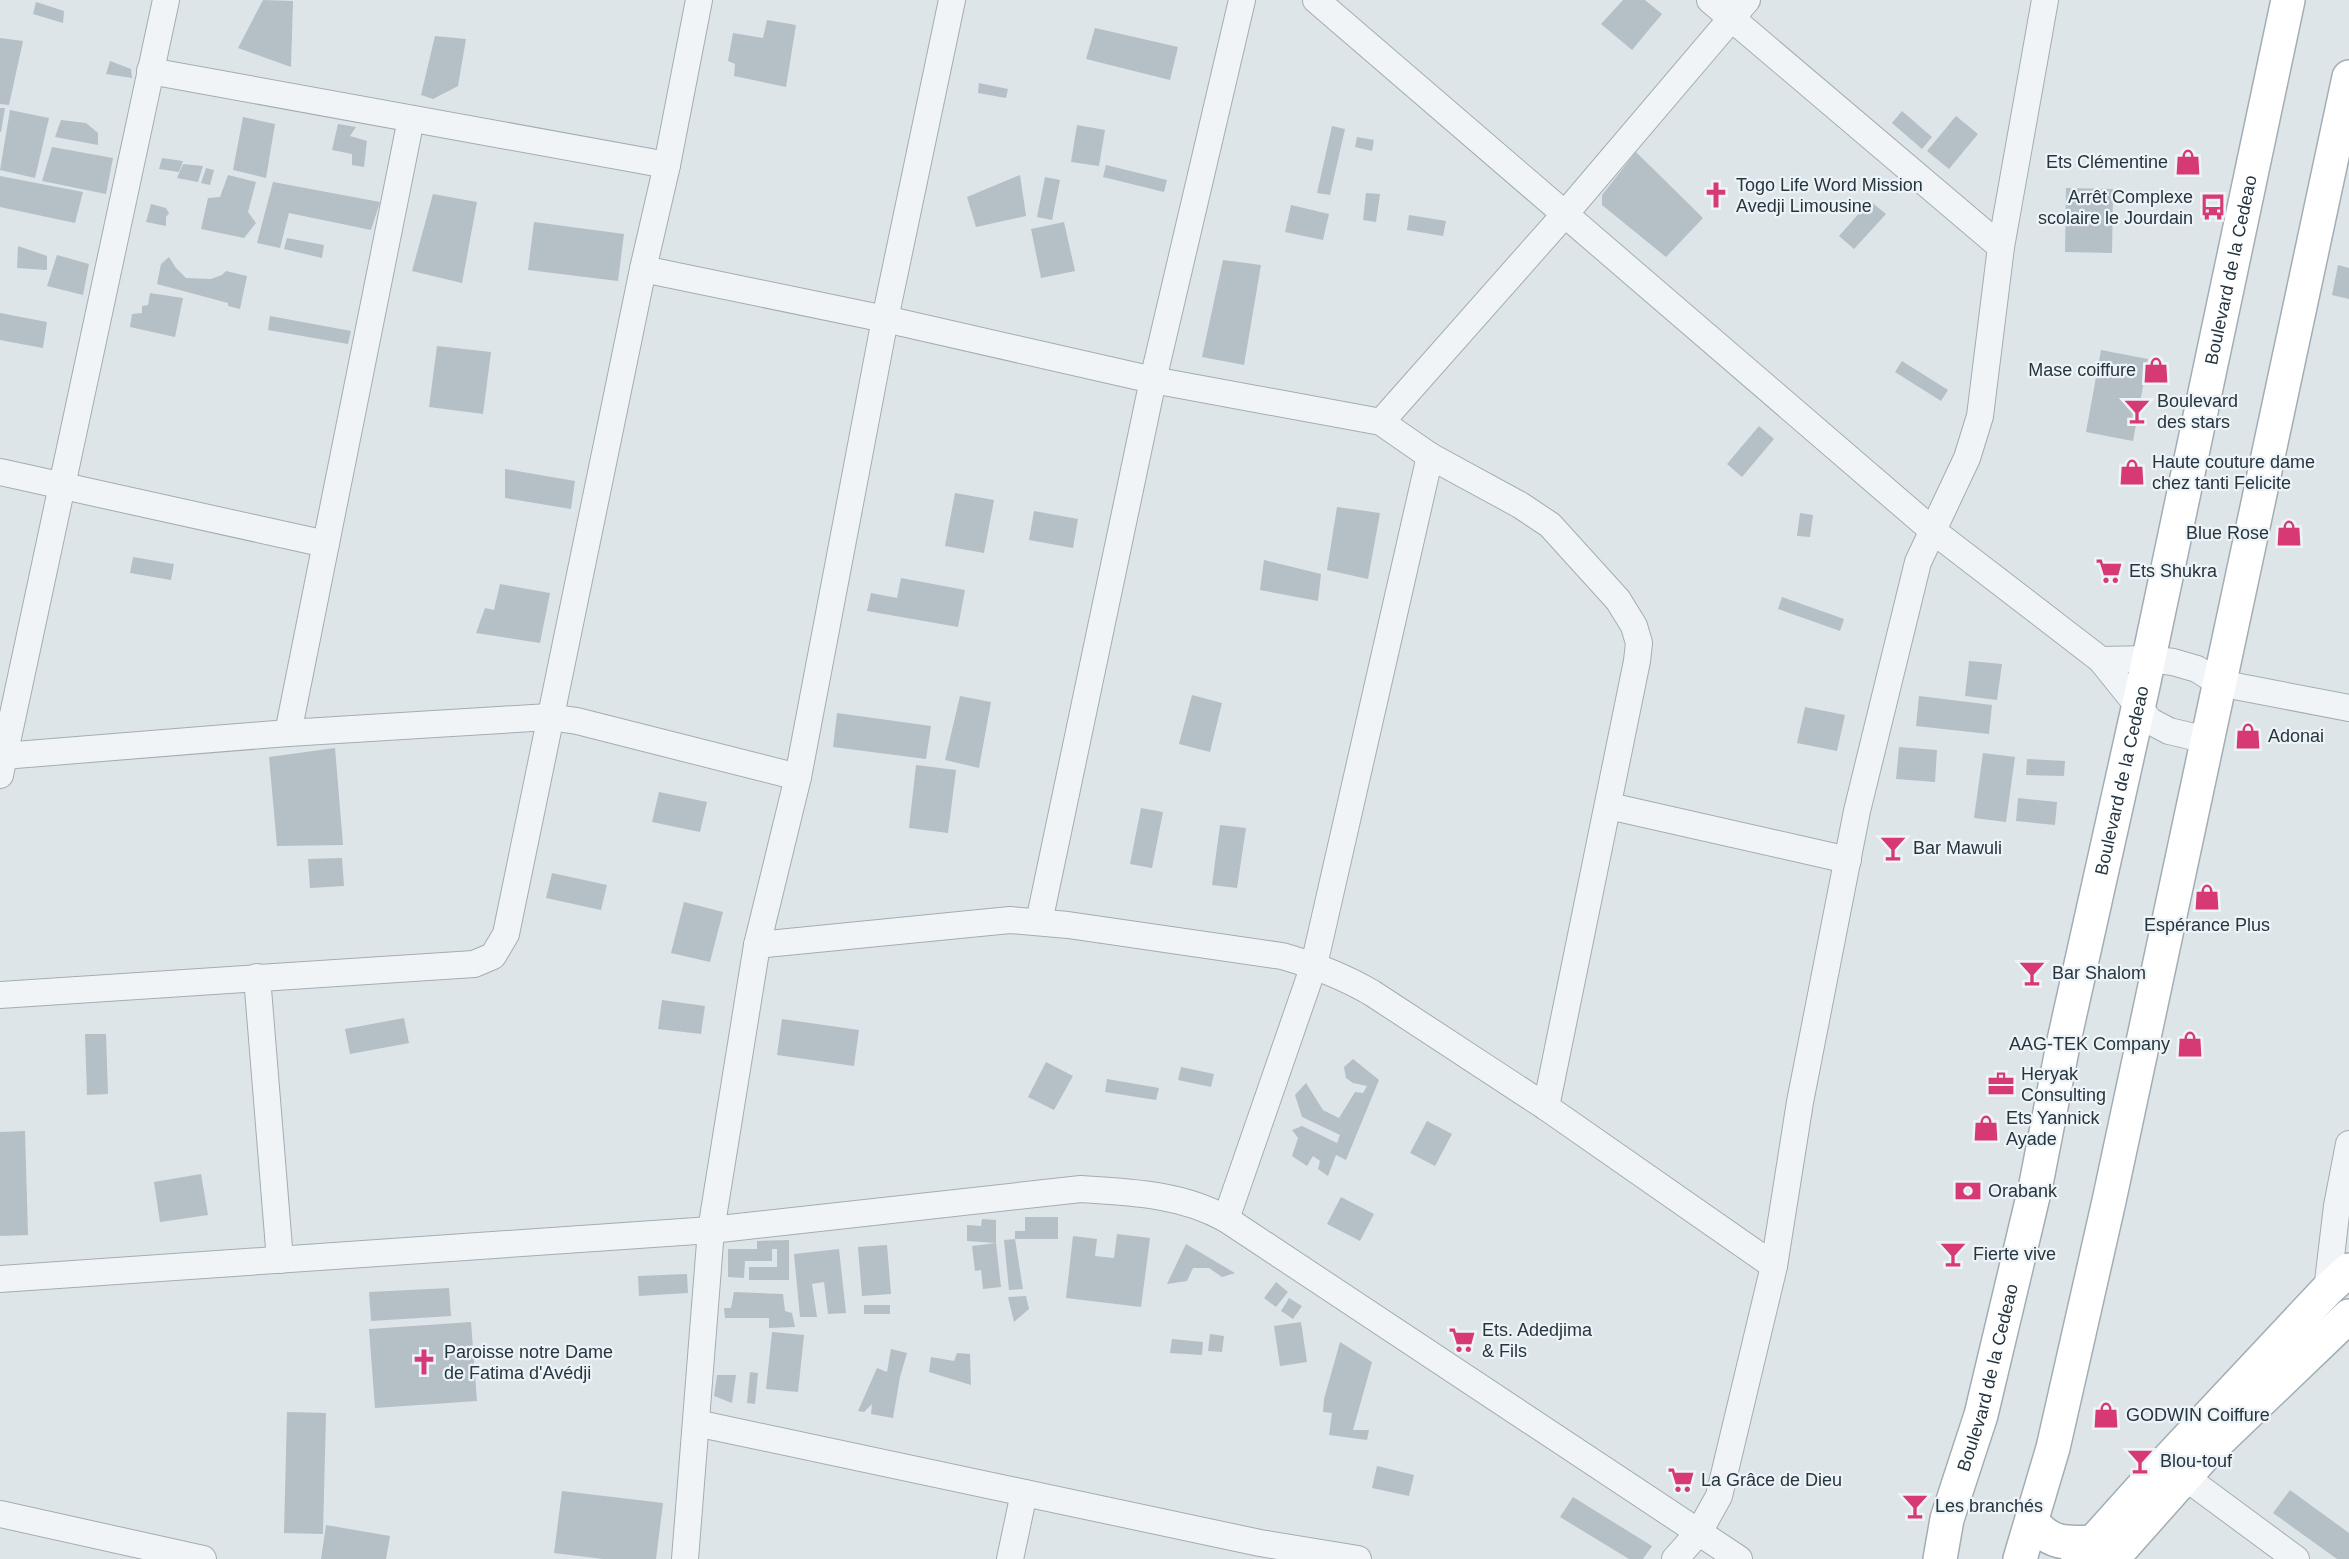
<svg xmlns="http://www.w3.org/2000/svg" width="2349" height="1559" viewBox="0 0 2349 1559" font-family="Arial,sans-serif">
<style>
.building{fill:#b5bfc6}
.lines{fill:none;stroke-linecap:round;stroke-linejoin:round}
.street-casing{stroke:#a3adb3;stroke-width:28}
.secondary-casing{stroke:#a3adb3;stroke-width:36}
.street{stroke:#f1f4f7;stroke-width:26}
.secondary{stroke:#fff;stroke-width:33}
.labels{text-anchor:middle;stroke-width:4.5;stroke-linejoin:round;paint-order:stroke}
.poi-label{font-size:18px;fill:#263640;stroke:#edf3f6;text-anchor:start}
.street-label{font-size:18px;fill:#263640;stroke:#edf3f6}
</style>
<rect width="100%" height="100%" fill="#dee5e9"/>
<g class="building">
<path d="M 263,0 L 293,1 L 291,67 L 238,48 Z"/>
<path d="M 1623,0 L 1645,0 L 1662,14 L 1632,50 L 1601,24 Z"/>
<path d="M 36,2 L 64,11 L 63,23 L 33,14 Z"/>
<path d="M 767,20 L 796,25 L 786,87 L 734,76 L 735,64 L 728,61 L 733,33 L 763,38 Z"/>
<path d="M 1095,28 L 1178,47 L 1170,80 L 1086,59 Z"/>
<path d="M 435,36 L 466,39 L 458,86 L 433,99 L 421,95 Z"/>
<path d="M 0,38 L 23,41 L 9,105 L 0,104 Z"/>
<path d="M 110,61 L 131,69 L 132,78 L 106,74 Z"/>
<path d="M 979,83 L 1008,89 L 1006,98 L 978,93 Z"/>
<path d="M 0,108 L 5,108 L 1,132 L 0,132 Z"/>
<path d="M 10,110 L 49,118 L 35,178 L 0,170 Z"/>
<path d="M 1902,111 L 1932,137 L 1922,149 L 1892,123 Z"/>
<path d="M 1956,116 L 1978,134 L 1949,169 L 1927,151 Z"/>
<path d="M 243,117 L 275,124 L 266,178 L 233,170 Z"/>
<path d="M 61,120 L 86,123 L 98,133 L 98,145 L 55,137 Z"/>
<path d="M 338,124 L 356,127 L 350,136 L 367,141 L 364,167 L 352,165 L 352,154 L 332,150 Z"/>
<path d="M 1077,125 L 1105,130 L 1099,166 L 1071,162 Z"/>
<path d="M 1332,126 L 1345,129 L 1330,195 L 1317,193 Z"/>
<path d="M 1357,137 L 1374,140 L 1372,151 L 1355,147 Z"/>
<path d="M 52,147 L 113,158 L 106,194 L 42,181 Z"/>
<path d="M 1636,152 L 1703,218 L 1666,257 L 1602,205 L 1602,195 Z"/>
<path d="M 162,158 L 183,161 L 179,172 L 159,169 Z"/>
<path d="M 183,164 L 203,166 L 198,182 L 177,178 Z"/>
<path d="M 1106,165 L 1167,180 L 1164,192 L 1103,177 Z"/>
<path d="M 206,168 L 214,170 L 210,185 L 201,183 Z"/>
<path d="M 228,175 L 256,182 L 248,212 L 256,223 L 244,238 L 201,229 L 208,198 L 220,197 Z"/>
<path d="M 1020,175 L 1026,216 L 976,227 L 967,197 Z"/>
<path d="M 0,176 L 83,192 L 75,223 L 0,207 Z"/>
<path d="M 1045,177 L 1060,180 L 1052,220 L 1037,217 Z"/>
<path d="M 273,182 L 380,202 L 371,230 L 289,213 L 280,248 L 257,243 Z"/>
<path d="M 2066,188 L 2113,189 L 2112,253 L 2065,252 Z"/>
<path d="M 1366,193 L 1380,194 L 1376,222 L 1363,220 Z"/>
<path d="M 433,194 L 477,202 L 462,283 L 412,271 Z"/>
<path d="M 1870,201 L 1886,214 L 1854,249 L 1839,236 Z"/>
<path d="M 151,204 L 166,208 L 169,213 L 166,217 L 166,226 L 146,222 Z"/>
<path d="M 1291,205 L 1329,214 L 1323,240 L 1285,232 Z"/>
<path d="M 1409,215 L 1446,221 L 1443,236 L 1407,230 Z"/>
<path d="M 534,222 L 624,234 L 618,281 L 528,270 Z"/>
<path d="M 1064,222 L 1075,271 L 1041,278 L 1031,229 Z"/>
<path d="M 287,238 L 324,245 L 322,258 L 284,249 Z"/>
<path d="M 18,246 L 47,256 L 47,270 L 17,268 Z"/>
<path d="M 57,255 L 89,264 L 83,295 L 47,286 Z"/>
<path d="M 169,257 L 176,268 L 186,278 L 211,279 L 222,275 L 226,271 L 247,276 L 240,309 L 228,306 L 228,303 L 157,284 L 161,264 Z"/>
<path d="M 1223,260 L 1261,265 L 1244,365 L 1202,357 Z"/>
<path d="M 2338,265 L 2349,268 L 2349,299 L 2332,295 Z"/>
<path d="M 150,293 L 183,298 L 175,337 L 130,327 L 132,314 L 142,313 L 142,306 L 148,305 Z"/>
<path d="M 0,313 L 47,322 L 43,348 L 0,340 Z"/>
<path d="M 270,316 L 351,331 L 348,344 L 268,330 Z"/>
<path d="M 437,346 L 491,352 L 483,414 L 429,407 Z"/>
<path d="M 2101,350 L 2148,359 L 2133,441 L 2086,432 Z"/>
<path d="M 1902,361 L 1948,390 L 1941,401 L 1895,372 Z"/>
<path d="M 1759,426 L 1774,439 L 1742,477 L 1727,464 Z"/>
<path d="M 505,469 L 575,481 L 571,509 L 505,498 Z"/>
<path d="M 955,493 L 994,500 L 984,553 L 945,546 Z"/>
<path d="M 1337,507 L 1380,513 L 1368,579 L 1327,570 Z"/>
<path d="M 1034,511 L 1078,519 L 1073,548 L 1029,540 Z"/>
<path d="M 1800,513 L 1813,515 L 1810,537 L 1797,536 Z"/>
<path d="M 133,557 L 174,564 L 171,580 L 130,573 Z"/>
<path d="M 1264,560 L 1321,574 L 1318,601 L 1260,590 Z"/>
<path d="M 901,578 L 965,590 L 958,627 L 867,611 L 871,593 L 897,598 Z"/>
<path d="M 500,584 L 550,593 L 540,643 L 476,633 L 485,608 L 494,610 Z"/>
<path d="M 1782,597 L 1844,619 L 1840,631 L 1778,609 Z"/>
<path d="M 1969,661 L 2002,664 L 1997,700 L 1965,696 Z"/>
<path d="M 1192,695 L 1222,703 L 1210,752 L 1179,744 Z"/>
<path d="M 960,696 L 991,702 L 979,768 L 945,760 Z"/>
<path d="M 1919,696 L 1992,705 L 1989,734 L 1916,726 Z"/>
<path d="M 1805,707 L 1845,715 L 1837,751 L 1797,743 Z"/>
<path d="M 837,713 L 931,726 L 926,759 L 833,747 Z"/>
<path d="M 1899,747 L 1937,750 L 1935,782 L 1896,779 Z"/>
<path d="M 335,748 L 343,845 L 277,846 L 269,757 Z"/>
<path d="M 1983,753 L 2015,757 L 2006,822 L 1974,818 Z"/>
<path d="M 2027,759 L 2065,761 L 2064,776 L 2026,775 Z"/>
<path d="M 916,765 L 956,770 L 948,833 L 909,828 Z"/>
<path d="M 659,792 L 707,802 L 700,832 L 652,822 Z"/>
<path d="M 2018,798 L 2057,802 L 2055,825 L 2016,821 Z"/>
<path d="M 1141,808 L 1163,812 L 1152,868 L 1130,864 Z"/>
<path d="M 1220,825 L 1246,828 L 1237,888 L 1212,885 Z"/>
<path d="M 342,858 L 344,886 L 310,888 L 308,859 Z"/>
<path d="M 552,873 L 607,885 L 601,910 L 546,898 Z"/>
<path d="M 684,902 L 723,912 L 710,962 L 671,953 Z"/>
<path d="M 662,1000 L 705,1006 L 701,1034 L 658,1029 Z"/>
<path d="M 404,1018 L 409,1043 L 350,1054 L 345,1029 Z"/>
<path d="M 782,1019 L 859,1030 L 854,1066 L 777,1055 Z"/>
<path d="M 85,1034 L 106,1034 L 108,1094 L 87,1095 Z"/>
<path d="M 1353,1059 L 1379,1080 L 1346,1160 L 1336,1155 L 1328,1176 L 1318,1169 L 1320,1161 L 1313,1156 L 1307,1166 L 1292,1156 L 1298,1138 L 1292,1130 L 1302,1126 L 1337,1143 L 1340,1135 L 1302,1117 L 1295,1095 L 1306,1083 L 1323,1110 L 1339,1118 L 1355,1092 L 1363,1093 L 1367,1086 L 1353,1083 L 1346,1078 L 1344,1067 Z"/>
<path d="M 1046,1062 L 1073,1076 L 1054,1110 L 1028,1097 Z"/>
<path d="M 1181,1067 L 1214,1074 L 1211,1087 L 1178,1080 Z"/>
<path d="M 1107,1079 L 1159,1088 L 1156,1100 L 1105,1092 Z"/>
<path d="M 1427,1121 L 1452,1134 L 1435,1166 L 1410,1153 Z"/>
<path d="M 25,1131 L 28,1235 L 0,1236 L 0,1132 Z"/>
<path d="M 201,1174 L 208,1215 L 160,1222 L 154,1182 Z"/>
<path d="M 1341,1197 L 1374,1214 L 1360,1241 L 1327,1224 Z"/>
<path d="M 1025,1217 L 1058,1217 L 1058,1239 L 1015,1239 L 1023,1289 L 1009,1290 L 1004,1240 L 1015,1239 L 1015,1231 L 1025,1231 Z"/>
<path d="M 982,1219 L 996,1220 L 996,1243 L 967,1241 L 967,1225 L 981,1226 Z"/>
<path d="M 1117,1234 L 1150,1238 L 1141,1307 L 1066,1298 L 1073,1236 L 1097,1239 L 1095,1256 L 1114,1258 Z"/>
<path d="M 789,1240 L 789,1280 L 749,1280 L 749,1267 L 777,1267 L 777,1249 L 772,1249 L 772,1261 L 745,1261 L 744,1278 L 728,1277 L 728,1249 L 757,1249 L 757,1241 Z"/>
<path d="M 996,1243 L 1001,1287 L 983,1289 L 981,1270 L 975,1271 L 972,1246 Z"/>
<path d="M 1186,1244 L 1235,1273 L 1222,1277 L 1209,1268 L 1193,1268 L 1187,1281 L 1167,1284 Z"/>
<path d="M 887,1245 L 891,1294 L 862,1296 L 858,1247 Z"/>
<path d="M 839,1249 L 846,1313 L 828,1314 L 824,1282 L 812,1284 L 817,1317 L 800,1317 L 794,1254 Z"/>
<path d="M 687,1274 L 688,1293 L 639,1296 L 638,1276 Z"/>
<path d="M 1276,1282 L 1288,1292 L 1276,1307 L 1264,1298 Z"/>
<path d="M 449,1288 L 451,1316 L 371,1321 L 369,1292 Z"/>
<path d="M 734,1292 L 783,1294 L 785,1311 L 792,1313 L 795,1327 L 769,1328 L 769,1318 L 725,1318 L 724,1308 L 731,1308 Z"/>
<path d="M 1026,1296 L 1029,1309 L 1014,1322 L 1008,1297 Z"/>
<path d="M 1289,1298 L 1302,1306 L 1293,1319 L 1281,1311 Z"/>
<rect x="864" y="1305" width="26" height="9"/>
<path d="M 471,1322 L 477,1401 L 375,1408 L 369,1329 Z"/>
<path d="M 1301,1322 L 1307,1362 L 1280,1366 L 1274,1326 Z"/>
<path d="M 772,1332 L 804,1335 L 798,1392 L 766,1389 Z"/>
<path d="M 1210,1334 L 1224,1336 L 1222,1352 L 1208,1351 Z"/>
<path d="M 1172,1339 L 1203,1342 L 1202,1355 L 1170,1353 Z"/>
<path d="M 1340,1342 L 1372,1362 L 1353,1430 L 1369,1430 L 1367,1440 L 1329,1435 L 1332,1413 L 1323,1412 L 1324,1399 Z"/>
<path d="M 891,1349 L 907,1353 L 900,1377 L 893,1418 L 871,1414 L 872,1404 L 864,1412 L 858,1411 L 877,1368 L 887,1372 Z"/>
<path d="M 957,1353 L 970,1354 L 971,1385 L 929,1372 L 931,1357 L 954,1361 Z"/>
<path d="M 750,1372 L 758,1373 L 755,1404 L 747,1403 Z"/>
<path d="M 717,1375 L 736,1375 L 732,1403 L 714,1396 Z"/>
<path d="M 287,1412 L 326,1413 L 323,1534 L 284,1533 Z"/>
<path d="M 1377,1466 L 1414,1475 L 1409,1496 L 1372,1488 Z"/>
<path d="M 2290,1490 L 2349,1533 L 2349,1559 L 2337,1559 L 2273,1513 Z"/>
<path d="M 562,1491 L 663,1503 L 656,1559 L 603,1559 L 554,1553 Z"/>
<path d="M 1573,1497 L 1652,1546 L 1643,1559 L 1629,1559 L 1560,1517 Z"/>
<path d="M 326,1525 L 390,1536 L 386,1559 L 321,1559 Z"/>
</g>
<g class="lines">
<g class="street-casing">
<g id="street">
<path d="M 1316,0 L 1932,530 L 2101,660 L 2150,721 L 2169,731 L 2207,740"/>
<path d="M 150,71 L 667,165"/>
<path d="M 2001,247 L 2045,0"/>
<path d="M 643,269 L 885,319 L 1153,380 L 1381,422 L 1430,456 L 1520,505 L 1550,525 L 1618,600 L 1634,626 L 1639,643 L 1637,661 L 1546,1107"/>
<path d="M 1381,422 L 1565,214 L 1747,0"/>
<path d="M 0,472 L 326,544"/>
<path d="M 2101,660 L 2149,659 L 2173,662 L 2197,669 L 2219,683 L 2349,708"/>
<path d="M 288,733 L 411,119"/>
<path d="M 3,756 L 288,733 L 549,717 L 577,721 L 798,777"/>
<path d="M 0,775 L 166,0"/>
<path d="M 1609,806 L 1848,860"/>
<path d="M 1039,922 L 1153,380 L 1242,0"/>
<path d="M 757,945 L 1010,920 L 1068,925 L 1282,956 C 1314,965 1343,976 1372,993 L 1546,1107 L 1774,1266"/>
<path d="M 257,977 L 280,1260"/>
<path d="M 0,995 L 474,964 L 493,956 L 506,934 L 643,269 L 667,165 L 699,0"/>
<path d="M 1226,1219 L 1314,965 L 1430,456"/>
<path d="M 0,1279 L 711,1230 L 1081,1189 C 1130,1192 1182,1194 1226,1219 L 1739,1559"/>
<path d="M 2327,1290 L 2337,1206 L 2349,1144"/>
<path d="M 696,1423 L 1260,1543 L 1358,1559"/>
<path d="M 2185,1477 L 2296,1559"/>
<path d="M 0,1514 L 203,1559"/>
<path d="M 685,1559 L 711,1230 L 757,945 L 798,777 L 885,319 L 952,0"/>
<path d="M 1010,1559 L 1024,1493"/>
<path d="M 1675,1559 L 1699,1532 L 1719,1496 L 1774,1266 L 1800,1102 L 1857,811 L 1918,562 L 1967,458 L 1980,416 L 2001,247 L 1710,0"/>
</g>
</g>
<g class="secondary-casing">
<g id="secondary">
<path d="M 2033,1517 L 2033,1523 C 2053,1545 2065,1543 2093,1542"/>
<path id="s1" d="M 1940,1559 L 1947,1519 L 1981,1415 L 2036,1184 L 2063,1045 L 2143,686 L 2288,0"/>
<path d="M 2020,1559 L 2053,1448 L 2109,1201 L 2349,77"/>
<path d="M 2078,1559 L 2148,1481 L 2327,1290 L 2349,1270"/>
<path d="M 2112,1559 L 2208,1451 L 2349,1316"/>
</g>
</g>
<use href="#street" class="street"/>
<use href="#secondary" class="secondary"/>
</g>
<defs>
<g id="shop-bare" transform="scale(2.07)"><path d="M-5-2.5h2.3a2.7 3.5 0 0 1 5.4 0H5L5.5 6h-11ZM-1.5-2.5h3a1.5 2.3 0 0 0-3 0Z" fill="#d73976" stroke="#edf3f6" stroke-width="2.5" paint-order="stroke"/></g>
<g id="church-bare" transform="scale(2.07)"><path d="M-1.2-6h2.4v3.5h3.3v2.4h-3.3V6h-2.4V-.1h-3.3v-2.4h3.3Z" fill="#d73976" stroke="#edf3f6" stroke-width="2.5" paint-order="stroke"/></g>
<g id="bus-bare" transform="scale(2.07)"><path d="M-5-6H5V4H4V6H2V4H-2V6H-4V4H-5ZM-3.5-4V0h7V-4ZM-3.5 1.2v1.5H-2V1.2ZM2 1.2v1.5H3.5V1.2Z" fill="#d73976" stroke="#edf3f6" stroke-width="2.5" paint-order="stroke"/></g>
<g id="bar-bare" transform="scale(2.07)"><path d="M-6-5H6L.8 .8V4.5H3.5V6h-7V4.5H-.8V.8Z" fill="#d73976" stroke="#edf3f6" stroke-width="2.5" paint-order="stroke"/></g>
<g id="supermarket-bare" transform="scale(2.07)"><path d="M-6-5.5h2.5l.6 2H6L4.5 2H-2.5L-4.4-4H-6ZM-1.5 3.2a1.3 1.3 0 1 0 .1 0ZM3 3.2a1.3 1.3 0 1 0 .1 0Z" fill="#d73976" stroke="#edf3f6" stroke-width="2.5" paint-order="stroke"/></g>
<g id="office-bare" transform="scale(2.07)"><path d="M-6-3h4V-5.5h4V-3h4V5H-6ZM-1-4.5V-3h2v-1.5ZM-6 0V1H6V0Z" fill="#d73976" stroke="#edf3f6" stroke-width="2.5" paint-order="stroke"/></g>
<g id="bank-bare" transform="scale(2.07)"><path d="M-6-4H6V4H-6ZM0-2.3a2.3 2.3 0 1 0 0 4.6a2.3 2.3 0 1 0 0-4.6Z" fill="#d73976" stroke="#edf3f6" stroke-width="2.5" paint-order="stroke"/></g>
</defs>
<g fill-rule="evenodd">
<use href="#shop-bare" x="2188" y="162"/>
<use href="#church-bare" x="1716" y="195"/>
<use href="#bus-bare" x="2213" y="207"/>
<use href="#shop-bare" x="2156" y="370"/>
<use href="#bar-bare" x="2137" y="411"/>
<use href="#shop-bare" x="2132" y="472"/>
<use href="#shop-bare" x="2289" y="533"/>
<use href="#supermarket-bare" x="2109" y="571"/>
<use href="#shop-bare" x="2248" y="736"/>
<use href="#bar-bare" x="1893" y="848"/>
<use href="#shop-bare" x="2207" y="897"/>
<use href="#bar-bare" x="2032" y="973"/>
<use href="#shop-bare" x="2190" y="1044"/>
<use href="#office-bare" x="2001" y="1084"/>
<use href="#shop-bare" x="1986" y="1128"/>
<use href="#bank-bare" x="1968" y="1191"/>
<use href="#bar-bare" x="1953" y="1254"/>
<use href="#supermarket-bare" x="1462" y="1340"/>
<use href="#church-bare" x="424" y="1362"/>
<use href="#shop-bare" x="2106" y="1415"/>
<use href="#bar-bare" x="2140" y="1461"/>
<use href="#supermarket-bare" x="1681" y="1480"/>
<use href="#bar-bare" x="1915" y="1506"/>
</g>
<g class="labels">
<g class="poi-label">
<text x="2168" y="168" text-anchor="end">Ets Clémentine</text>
<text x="1736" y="191">Togo Life Word Mission<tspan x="1736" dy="21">Avedji Limousine</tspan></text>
<text x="2193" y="203" text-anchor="end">Arrêt Complexe<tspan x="2193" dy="21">scolaire le Jourdain</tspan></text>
<text x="2136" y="376" text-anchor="end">Mase coiffure</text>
<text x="2157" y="407">Boulevard<tspan x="2157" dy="21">des stars</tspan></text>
<text x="2152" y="468">Haute couture dame<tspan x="2152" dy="21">chez tanti Felicite</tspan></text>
<text x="2269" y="539" text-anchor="end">Blue Rose</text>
<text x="2129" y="577">Ets Shukra</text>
<text x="2268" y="742">Adonai</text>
<text x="1913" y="854">Bar Mawuli</text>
<text x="2207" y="931" text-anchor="middle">Espérance Plus</text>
<text x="2052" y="979">Bar Shalom</text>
<text x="2170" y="1050" text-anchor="end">AAG-TEK Company</text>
<text x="2021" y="1080">Heryak<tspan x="2021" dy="21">Consulting</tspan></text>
<text x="2006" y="1124">Ets Yannick<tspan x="2006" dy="21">Ayade</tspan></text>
<text x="1988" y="1197">Orabank</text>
<text x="1973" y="1260">Fierte vive</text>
<text x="1482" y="1336">Ets. Adedjima<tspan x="1482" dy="21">&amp; Fils</tspan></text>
<text x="444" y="1358">Paroisse notre Dame<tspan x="444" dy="21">de Fatima d'Avédji</tspan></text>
<text x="2126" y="1421">GODWIN Coiffure</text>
<text x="2160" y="1467">Blou-touf</text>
<text x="1701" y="1486">La Grâce de Dieu</text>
<text x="1935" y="1512">Les branchés</text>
</g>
<g class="street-label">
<text dy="6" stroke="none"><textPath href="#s1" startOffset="1322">Boulevard de la Cedeao</textPath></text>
<text dy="6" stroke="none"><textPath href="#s1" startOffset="800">Boulevard de la Cedeao</textPath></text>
<text dy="6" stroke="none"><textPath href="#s1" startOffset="188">Boulevard de la Cedeao</textPath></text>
</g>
</g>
</svg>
